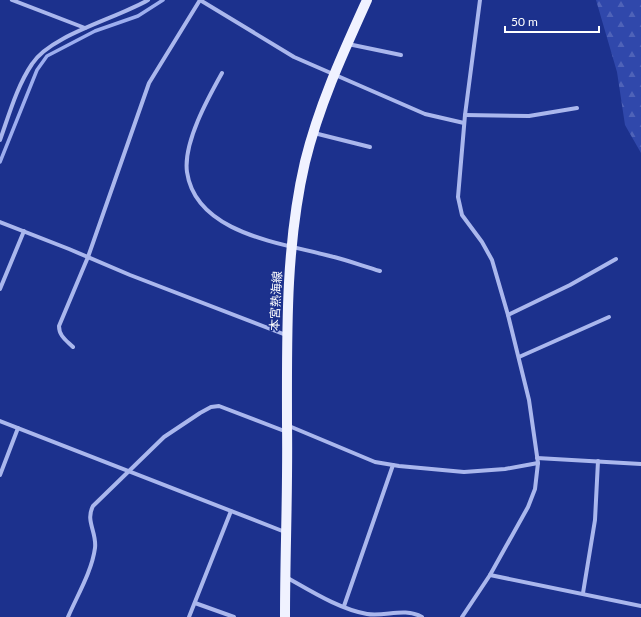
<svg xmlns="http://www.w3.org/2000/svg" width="641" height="617" viewBox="0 0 641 617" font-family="Lato,'Noto Sans JP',sans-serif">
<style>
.forest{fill:url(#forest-firs)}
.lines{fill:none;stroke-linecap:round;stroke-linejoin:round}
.stream{stroke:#9daeef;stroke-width:3.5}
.minor{stroke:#aab7ed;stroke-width:4}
.primary{stroke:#f0f2ff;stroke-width:10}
.labels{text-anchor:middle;stroke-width:3;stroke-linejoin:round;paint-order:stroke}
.street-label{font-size:12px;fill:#fff;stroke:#1c318d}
</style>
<defs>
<pattern id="forest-firs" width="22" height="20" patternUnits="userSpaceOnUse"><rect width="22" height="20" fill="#3048ab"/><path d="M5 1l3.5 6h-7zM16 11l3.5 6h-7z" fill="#4f63b8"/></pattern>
</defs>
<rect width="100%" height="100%" fill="#1c318d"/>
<path class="forest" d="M 596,0 L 641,0 L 641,153 L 625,125 L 617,72 Z"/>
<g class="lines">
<path class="stream" d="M 0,162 L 37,70 L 47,56 L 95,31 L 138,16 L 163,0"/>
<g class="minor">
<path d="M 12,0 L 85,28"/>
<path d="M 200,0 L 294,57 L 425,114 L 464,123"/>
<path d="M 348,44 L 401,55"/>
<path d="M 222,73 C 208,98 183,143 187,172 C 196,234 282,243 330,256 C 347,260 363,266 380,271"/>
<path d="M 465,115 L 529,116 L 577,108"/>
<path d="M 314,133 L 370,147"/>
<path d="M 0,140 C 9,115 17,86 32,64 C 50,35 118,18 148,0"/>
<path d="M 0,222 L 69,249 L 130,275 L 286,335"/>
<path d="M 0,289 L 24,231"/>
<path d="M 508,315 L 570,285 L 616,259"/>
<path d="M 73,347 C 66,340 59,336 59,326 L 88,257 L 149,83 L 200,0"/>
<path d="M 519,357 L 609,317"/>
<path d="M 0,421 L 285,532"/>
<path d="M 289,426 L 375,462 L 399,466 L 464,472 L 505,469 L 538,463"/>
<path d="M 537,458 L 641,464"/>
<path d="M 0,475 L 18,428"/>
<path d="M 490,575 L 641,606"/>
<path d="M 286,577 C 311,591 339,609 367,614 C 386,617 404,607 422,617"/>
<path d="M 583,593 L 595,520 L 598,461"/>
<path d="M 195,603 L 234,617"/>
<path d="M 344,606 L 393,465"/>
<path d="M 68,617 C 77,596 92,571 95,548 C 97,532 85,521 93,506 L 164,437 L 200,413 L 211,407 L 219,406 L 287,432"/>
<path d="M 189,617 L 231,511"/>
<path d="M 462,617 L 490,575 L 528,507 L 535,489 L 538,463 L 529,400 L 508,315 L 492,260 L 482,242 L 462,215 L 458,197 L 465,115 L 480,0"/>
</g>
<path class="primary" d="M 285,617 C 285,553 288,488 287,424 C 287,337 285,248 305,162 C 319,105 343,53 367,0"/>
</g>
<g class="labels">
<g class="street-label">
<text transform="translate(276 301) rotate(-87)" y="4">本宮熱海線</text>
</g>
</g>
<path d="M505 26v6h94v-6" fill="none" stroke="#ffffff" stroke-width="2"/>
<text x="511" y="26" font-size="12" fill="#ffffff" stroke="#1c318d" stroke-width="3" paint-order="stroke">50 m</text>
</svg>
